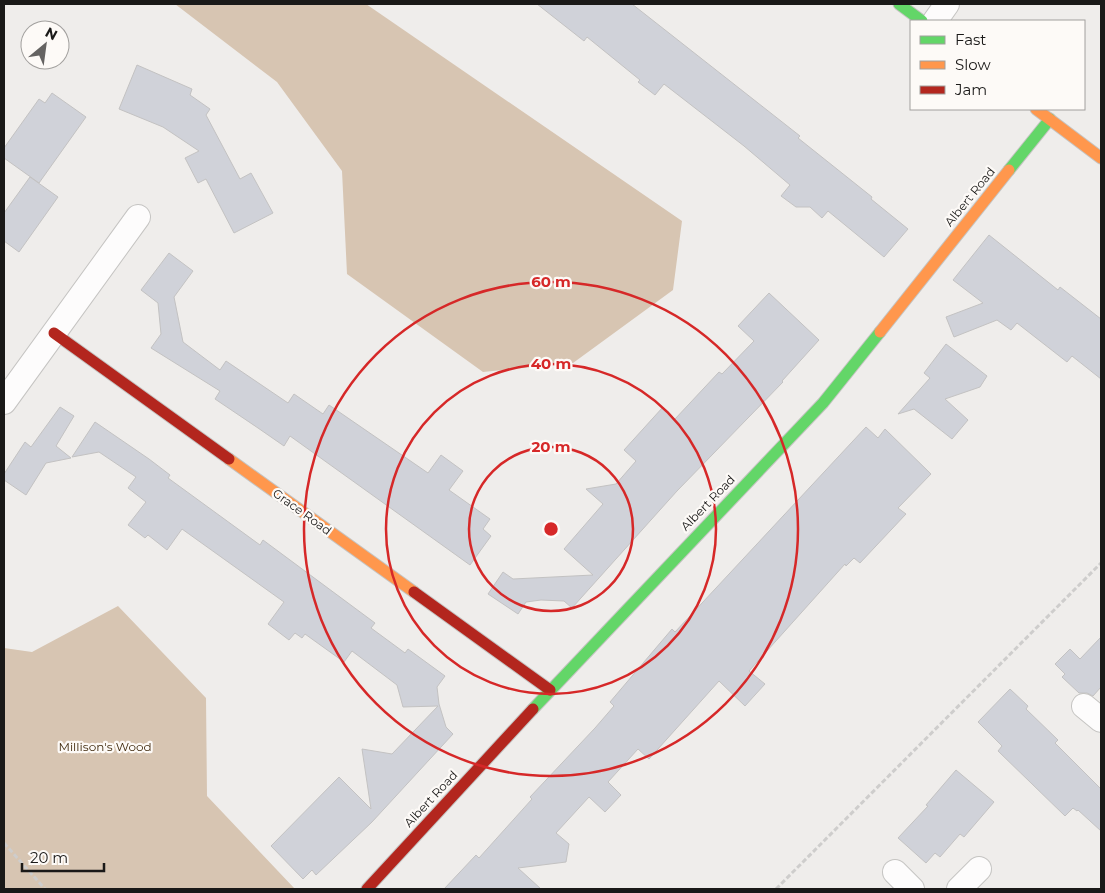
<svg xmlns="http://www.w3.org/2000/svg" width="1105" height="893" viewBox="0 0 1105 893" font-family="Montserrat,sans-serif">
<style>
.forest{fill:#d7c5b2}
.building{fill:#d0d2d9;stroke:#c3c2c2}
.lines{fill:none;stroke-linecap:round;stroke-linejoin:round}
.street-casing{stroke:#c5c4c2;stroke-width:26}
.fast-casing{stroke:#c5c4c2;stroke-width:13}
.slow-casing{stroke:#c5c4c2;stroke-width:13}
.jam-casing{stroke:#c5c4c2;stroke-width:13}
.path{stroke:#cecdcc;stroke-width:3;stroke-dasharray:5 2.5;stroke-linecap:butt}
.street{stroke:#fdfcfc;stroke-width:24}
.fast{stroke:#63d668;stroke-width:11}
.slow{stroke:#ff974d;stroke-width:11}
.jam{stroke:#b3261e;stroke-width:11}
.ring{fill:none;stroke:#d62828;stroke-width:2.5}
.labels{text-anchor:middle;stroke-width:4.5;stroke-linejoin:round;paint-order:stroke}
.street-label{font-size:12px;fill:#1a1918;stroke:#fdfaf7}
.park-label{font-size:12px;fill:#3f290c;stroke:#fdfaf7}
.centre{fill:#d62828;stroke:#fdfaf7;stroke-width:2.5}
.ring-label{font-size:15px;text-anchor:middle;font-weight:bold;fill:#d62828;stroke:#fdfaf7;stroke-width:4.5;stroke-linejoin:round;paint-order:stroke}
</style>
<rect width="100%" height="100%" fill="#efedeb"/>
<g class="forest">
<path d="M 175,4 L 366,4 L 682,221 L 673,290 L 573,363 L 483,372 L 347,274 L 342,171 L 277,82 Z"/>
<path d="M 118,606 L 206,698 L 207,796 L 295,889 L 4,889 L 4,648 L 32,652 Z"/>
</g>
<g class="building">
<path d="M 537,4 L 632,4 L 800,136 L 798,138 L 872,197 L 871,199 L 908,229 L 884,257 L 828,211 L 822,218 L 810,207 L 796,207 L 781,196 L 790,185 L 744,146 L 664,84 L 655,95 L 638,82 L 640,80 L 587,37 L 584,41 Z"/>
<path d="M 137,65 L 192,89 L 190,95 L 210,109 L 206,115 L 240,179 L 251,173 L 273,213 L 234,233 L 206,179 L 198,183 L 185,158 L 199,151 L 163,127 L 119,109 Z"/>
<path d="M 52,93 L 86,117 L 39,183 L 4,158 L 4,148 L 39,99 L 45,103 Z"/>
<path d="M 30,177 L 58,197 L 19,252 L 4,241 L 4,213 Z"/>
<path d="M 989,235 L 1058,290 L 1060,287 L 1101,319 L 1101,379 L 1072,356 L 1067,362 L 1017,323 L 1011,330 L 997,320 L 954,337 L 946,317 L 983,303 L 953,280 Z"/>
<path d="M 169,253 L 193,271 L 174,297 L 183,342 L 220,370 L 226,361 L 288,403 L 294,394 L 323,414 L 329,405 L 428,473 L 441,455 L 463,471 L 449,490 L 490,519 L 483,529 L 491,536 L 470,565 L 290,436 L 284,446 L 258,428 L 215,399 L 220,391 L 151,348 L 161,334 L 158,303 L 141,290 Z"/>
<path d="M 769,293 L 819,340 L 782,381 L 783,382 L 677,491 L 572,608 L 564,601 L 541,600 L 526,602 L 518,614 L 488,594 L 503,572 L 513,579 L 593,575 L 564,549 L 603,504 L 586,489 L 616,484 L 636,461 L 624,450 L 663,407 L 675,419 L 719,372 L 722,374 L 754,341 L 738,326 Z"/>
<path d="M 946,344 L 987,376 L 980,387 L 945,399 L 968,420 L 952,439 L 914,409 L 898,414 L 930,378 L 924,373 Z"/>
<path d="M 60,407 L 74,416 L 56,446 L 71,458 L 46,463 L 26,495 L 4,480 L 4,474 L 25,442 L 31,447 Z"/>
<path d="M 95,422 L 149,459 L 170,475 L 168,478 L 260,545 L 263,540 L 375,623 L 371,628 L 405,653 L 408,649 L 445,676 L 437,687 L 439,704 L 446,727 L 453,734 L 372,822 L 316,875 L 312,870 L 303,879 L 271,846 L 339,777 L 371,809 L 362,749 L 392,754 L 438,706 L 403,707 L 397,685 L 352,651 L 344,662 L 305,634 L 302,638 L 295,633 L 289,640 L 268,624 L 284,602 L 182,529 L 167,550 L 148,535 L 145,538 L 128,525 L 146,502 L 128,488 L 136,477 L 99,452 L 72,457 Z"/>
<path d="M 866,427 L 878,438 L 885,429 L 931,474 L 898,508 L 906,514 L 860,563 L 854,558 L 846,566 L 845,564 L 749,671 L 765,684 L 745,706 L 719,681 L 649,759 L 638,749 L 608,782 L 621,795 L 605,812 L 589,797 L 556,833 L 569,844 L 566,862 L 518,868 L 541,889 L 444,889 L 476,855 L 479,858 L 532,799 L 530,797 L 595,728 L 614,706 L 610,702 L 672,629 L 675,632 Z"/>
<path d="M 1101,637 L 1101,687 L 1093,696 L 1087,693 L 1079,693 L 1062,677 L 1065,674 L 1055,664 L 1070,649 L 1080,659 Z"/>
<path d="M 1010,689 L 1028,706 L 1026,709 L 1058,740 L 1055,743 L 1101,789 L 1101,831 L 1078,810 L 1077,811 L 1073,808 L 1065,816 L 998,751 L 1002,746 L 978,722 Z"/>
<path d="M 956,770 L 994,802 L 964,837 L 960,834 L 940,857 L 935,853 L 926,863 L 898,838 L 928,806 L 926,805 Z"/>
</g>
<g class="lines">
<g class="street-casing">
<g id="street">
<path d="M 935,21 L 947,4"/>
<path d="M 4,402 L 138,217"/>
<path d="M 1084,706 L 1101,720"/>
<path d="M 895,872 L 912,889"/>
<path d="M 959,889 L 979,869"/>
</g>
</g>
<g class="fast-casing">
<g id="fast">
<path d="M 899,4 L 922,21"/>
<path d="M 1009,170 L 1050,119"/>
<path d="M 533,709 L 823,403 L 880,332"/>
</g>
</g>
<g class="slow-casing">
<g id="slow">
<path d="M 1036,109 L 1101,158"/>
<path d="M 880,332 L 1009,170"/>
<path d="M 229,459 L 414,592"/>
</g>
</g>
<g class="jam-casing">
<g id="jam">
<path d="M 54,333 L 229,459"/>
<path d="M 414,592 L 550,690"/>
<path d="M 367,889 L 533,709"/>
</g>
</g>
<g class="path">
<path d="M 4,843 L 45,889"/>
<path d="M 776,889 L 1101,563"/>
</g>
<use href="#street" class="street"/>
<use href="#fast" class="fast"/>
<use href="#slow" class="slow"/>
<use href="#jam" class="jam"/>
</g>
<g class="ring">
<circle cx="551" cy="529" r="82"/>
<circle cx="551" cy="529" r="165"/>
<circle cx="551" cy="529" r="247"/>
</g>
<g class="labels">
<g class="street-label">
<text transform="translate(970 197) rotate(-51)" y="4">Albert Road</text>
<text transform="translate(708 503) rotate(-46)" y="4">Albert Road</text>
<text transform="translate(302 512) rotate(36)" y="4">Grace Road</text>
<text transform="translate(431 799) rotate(-47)" y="4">Albert Road</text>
</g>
<g class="park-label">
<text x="105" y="751">Millison's Wood</text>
</g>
</g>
<circle cx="551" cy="529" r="8" class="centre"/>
<g class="ring-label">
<text x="551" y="287">60 m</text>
<text x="551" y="369">40 m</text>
<text x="551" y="452">20 m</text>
</g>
<rect width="1105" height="893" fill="none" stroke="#1a1918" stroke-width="10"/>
<rect x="910" y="20" width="175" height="90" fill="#fdfaf7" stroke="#a2a09e"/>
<rect x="920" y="36" width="25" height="8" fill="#63d668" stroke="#a2a09e"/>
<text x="955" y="45" font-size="15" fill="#1a1918">Fast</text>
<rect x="920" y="61" width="25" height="8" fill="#ff974d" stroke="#a2a09e"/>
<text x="955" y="70" font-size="15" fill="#1a1918">Slow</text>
<rect x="920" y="86" width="25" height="8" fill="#b3261e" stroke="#a2a09e"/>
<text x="955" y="95" font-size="15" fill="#1a1918">Jam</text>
<g transform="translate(45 45) rotate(29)"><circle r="24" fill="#fdfaf7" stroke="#a2a09e"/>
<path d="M0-4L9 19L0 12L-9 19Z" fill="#656362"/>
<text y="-8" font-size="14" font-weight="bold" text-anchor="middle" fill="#1a1918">N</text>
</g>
<path d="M22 863v8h82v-8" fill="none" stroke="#1a1918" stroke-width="2.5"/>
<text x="30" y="863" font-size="15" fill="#1a1918" stroke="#fdfaf7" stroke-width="4" paint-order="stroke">20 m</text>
</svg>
